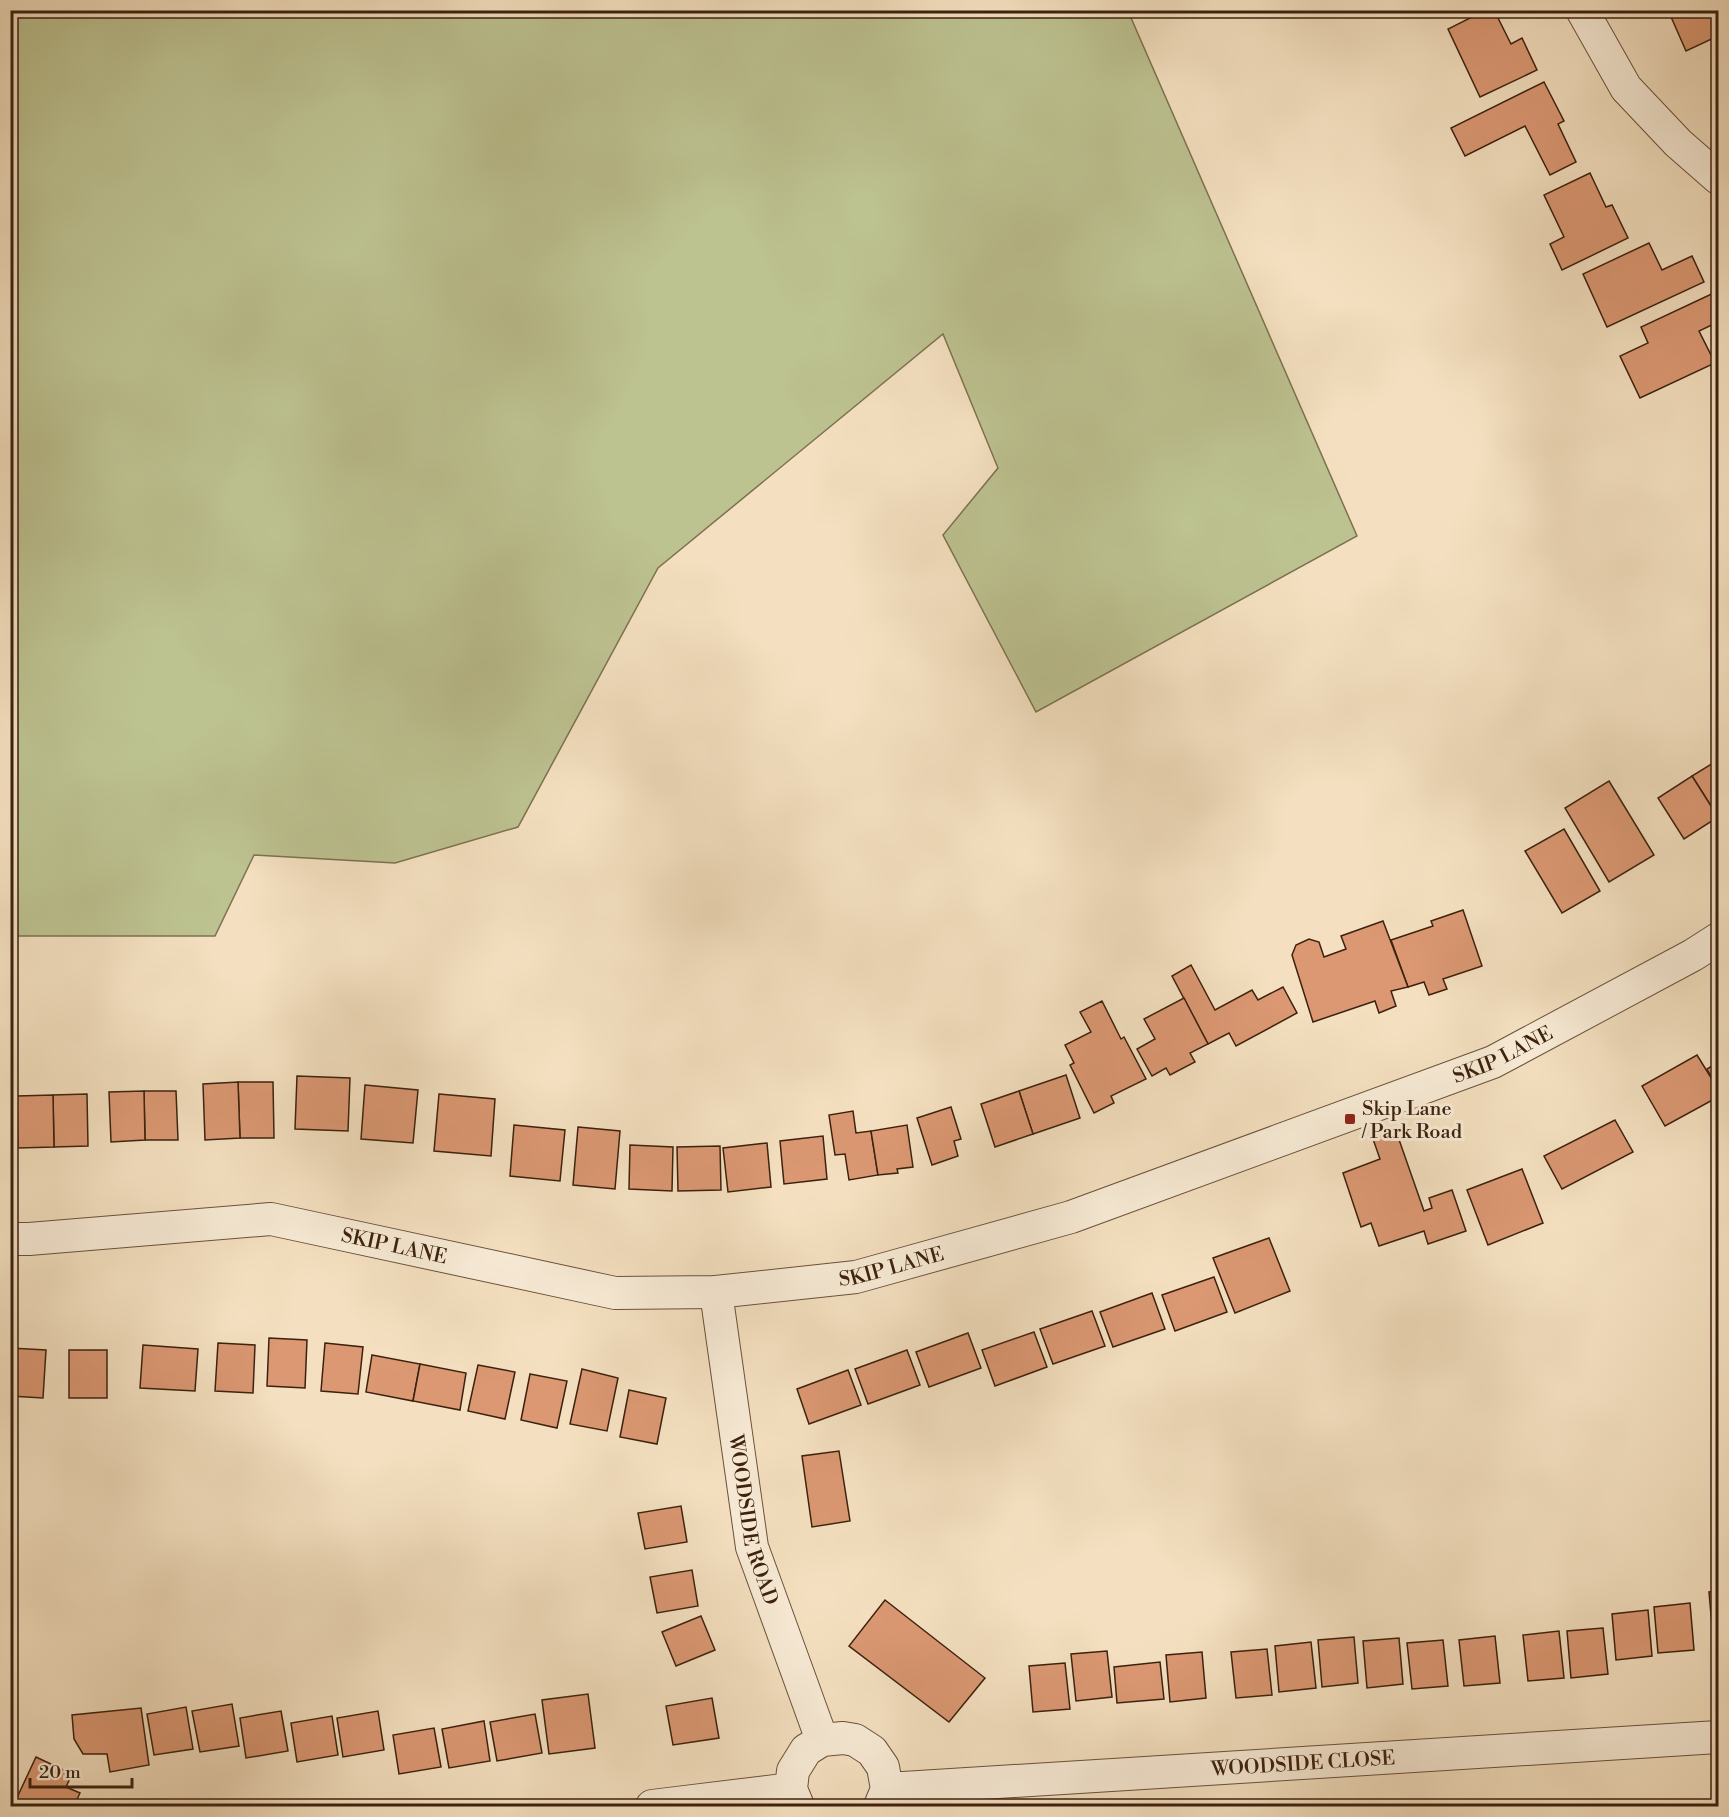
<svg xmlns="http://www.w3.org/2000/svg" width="1729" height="1817" viewBox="0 0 1729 1817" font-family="'Libre Bodoni',serif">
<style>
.green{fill:#bdc291;stroke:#7c7250;stroke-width:1.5}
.building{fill:#db9873;stroke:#3c210e;stroke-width:1.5}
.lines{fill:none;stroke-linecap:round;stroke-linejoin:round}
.minor-casing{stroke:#6a513a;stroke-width:34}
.minor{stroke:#f8ebd6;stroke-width:32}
.poi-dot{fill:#8f2418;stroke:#f8ebd6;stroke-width:2}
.labels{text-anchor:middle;stroke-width:6;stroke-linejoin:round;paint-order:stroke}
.street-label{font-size:20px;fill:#3c210e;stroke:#f8ebd6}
.poi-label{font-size:20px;fill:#3c210e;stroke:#f8ebd6;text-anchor:start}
</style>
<rect width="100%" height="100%" fill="#f4e0c0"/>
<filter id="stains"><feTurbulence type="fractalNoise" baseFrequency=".00333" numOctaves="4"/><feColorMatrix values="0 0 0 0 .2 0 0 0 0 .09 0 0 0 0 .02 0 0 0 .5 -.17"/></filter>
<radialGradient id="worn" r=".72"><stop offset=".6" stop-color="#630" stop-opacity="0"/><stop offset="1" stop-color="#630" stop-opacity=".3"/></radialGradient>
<path class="green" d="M 11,10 L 1128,11 L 1357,536 L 1036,712 L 943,535 L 998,468 L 943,334 L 658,568 L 518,827 L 395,863 L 254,855 L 215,936 L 11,936 Z"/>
<g class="building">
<path d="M 1486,10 L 1494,10 L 1511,44 L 1522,38 L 1537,70 L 1480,97 L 1448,29 Z"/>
<path d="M 1668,10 L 1718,10 L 1718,36 L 1686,51 Z"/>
<path d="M 1544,82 L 1564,121 L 1558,124 L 1576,162 L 1550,175 L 1525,126 L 1465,156 L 1451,128 Z"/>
<path d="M 1590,173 L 1606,207 L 1612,205 L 1628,238 L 1562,270 L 1550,244 L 1564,237 L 1544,195 Z"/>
<path d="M 1649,243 L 1662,270 L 1692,256 L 1704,282 L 1607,327 L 1583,274 Z"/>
<path d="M 1718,291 L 1718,322 L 1699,331 L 1715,363 L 1640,398 L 1620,356 L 1648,343 L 1641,327 Z"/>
<path d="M 1718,760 L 1718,817 L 1692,776 Z"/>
<path d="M 1692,776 L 1718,817 L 1684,839 L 1658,798 Z"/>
<path d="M 1609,781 L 1654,855 L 1609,882 L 1565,808 Z"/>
<path d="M 1564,829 L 1600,891 L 1562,913 L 1525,851 Z"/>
<path d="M 1463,910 L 1482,966 L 1443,979 L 1447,989 L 1429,995 L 1424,982 L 1408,987 L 1391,940 L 1433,926 L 1431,921 Z"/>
<path d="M 1383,921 L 1408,987 L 1391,991 L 1396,1006 L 1379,1013 L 1375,1001 L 1313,1022 L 1292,955 L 1296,945 L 1309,939 L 1319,942 L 1324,957 L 1346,949 L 1341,936 Z"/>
<path d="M 1191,965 L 1215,1010 L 1252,990 L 1258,1000 L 1283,987 L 1297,1013 L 1236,1046 L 1229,1033 L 1208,1044 L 1172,976 Z"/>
<path d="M 1184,998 L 1208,1044 L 1190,1053 L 1195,1062 L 1170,1075 L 1166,1068 L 1152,1076 L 1137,1049 L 1155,1039 L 1144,1019 Z"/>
<path d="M 1102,1001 L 1121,1039 L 1124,1037 L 1146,1079 L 1111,1096 L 1114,1103 L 1094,1113 L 1070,1065 L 1074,1063 L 1065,1045 L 1091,1032 L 1080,1012 Z"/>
<path d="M 1697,1055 L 1718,1089 L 1718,1097 L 1665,1126 L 1642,1086 Z"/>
<path d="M 1718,1062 L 1718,1089 L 1707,1069 Z"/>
<path d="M 1066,1075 L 1080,1118 L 1033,1134 L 1019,1091 Z"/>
<path d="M 297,1076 L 350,1078 L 348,1131 L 295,1129 Z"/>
<path d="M 238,1082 L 273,1082 L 274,1138 L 240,1138 Z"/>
<path d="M 238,1082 L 240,1138 L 205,1140 L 203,1084 Z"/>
<path d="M 365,1085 L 418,1090 L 413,1143 L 361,1139 Z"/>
<path d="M 144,1091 L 176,1091 L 178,1140 L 145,1140 Z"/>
<path d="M 144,1091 L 145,1140 L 111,1142 L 109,1092 Z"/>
<path d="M 1019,1091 L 1033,1134 L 995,1147 L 981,1104 Z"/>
<path d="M 87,1094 L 88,1146 L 54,1147 L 53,1095 Z"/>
<path d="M 439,1094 L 495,1099 L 491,1156 L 434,1151 Z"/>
<path d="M 53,1095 L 54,1147 L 18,1148 L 17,1096 Z"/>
<path d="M 951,1107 L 961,1139 L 954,1141 L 958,1156 L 932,1165 L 917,1118 Z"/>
<path d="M 853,1111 L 856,1133 L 871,1131 L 878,1175 L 849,1180 L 845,1154 L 835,1155 L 829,1115 Z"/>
<path d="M 1615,1120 L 1633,1152 L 1562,1189 L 1544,1156 Z"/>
<path d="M 514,1125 L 565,1130 L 560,1181 L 510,1176 Z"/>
<path d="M 907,1125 L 913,1167 L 897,1169 L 898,1173 L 878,1175 L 871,1131 Z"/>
<path d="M 578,1127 L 620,1131 L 615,1189 L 573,1185 Z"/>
<path d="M 1396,1131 L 1424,1211 L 1432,1208 L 1429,1198 L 1452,1190 L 1466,1231 L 1428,1244 L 1424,1231 L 1379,1246 L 1371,1223 L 1361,1227 L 1343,1173 L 1380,1159 L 1373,1139 Z"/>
<path d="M 823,1136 L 827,1179 L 784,1184 L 780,1141 Z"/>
<path d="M 767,1143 L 771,1187 L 728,1192 L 723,1148 Z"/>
<path d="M 630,1145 L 673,1147 L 672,1191 L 629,1189 Z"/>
<path d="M 720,1146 L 721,1190 L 678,1191 L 677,1147 Z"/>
<path d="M 1522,1169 L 1543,1223 L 1488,1245 L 1467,1190 Z"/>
<path d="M 1269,1238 L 1290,1291 L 1235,1313 L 1213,1258 Z"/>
<path d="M 1214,1277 L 1227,1312 L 1175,1331 L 1162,1295 Z"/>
<path d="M 1152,1293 L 1165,1329 L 1113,1347 L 1100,1312 Z"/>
<path d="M 1092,1311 L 1105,1346 L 1053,1364 L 1040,1329 Z"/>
<path d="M 1034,1332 L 1047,1367 L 995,1386 L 982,1350 Z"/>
<path d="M 968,1333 L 981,1368 L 929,1387 L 916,1352 Z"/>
<path d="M 269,1338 L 307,1340 L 305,1388 L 267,1386 Z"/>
<path d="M 218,1343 L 255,1345 L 253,1393 L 215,1391 Z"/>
<path d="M 325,1343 L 363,1347 L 358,1394 L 321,1391 Z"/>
<path d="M 143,1345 L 198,1349 L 195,1391 L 140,1388 Z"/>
<path d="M 10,1348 L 46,1350 L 43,1398 L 10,1396 Z"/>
<rect x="69" y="1350" width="38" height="48"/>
<path d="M 907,1350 L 920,1385 L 868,1404 L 855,1369 Z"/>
<path d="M 372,1355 L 420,1364 L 413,1401 L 366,1392 Z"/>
<path d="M 420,1364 L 466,1373 L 460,1410 L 413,1401 Z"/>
<path d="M 478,1365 L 515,1372 L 505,1419 L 468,1411 Z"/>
<path d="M 582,1369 L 618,1378 L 607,1431 L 570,1424 Z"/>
<path d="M 848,1370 L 861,1405 L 809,1424 L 797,1389 Z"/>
<path d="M 530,1374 L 567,1381 L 557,1428 L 521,1420 Z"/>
<path d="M 629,1390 L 666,1398 L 657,1444 L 620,1437 Z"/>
<path d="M 839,1451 L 850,1521 L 812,1527 L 802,1456 Z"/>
<path d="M 681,1506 L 687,1542 L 645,1549 L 638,1513 Z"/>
<path d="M 692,1570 L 698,1606 L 657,1613 L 650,1577 Z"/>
<path d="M 1718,1591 L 1718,1638 L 1713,1638 L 1709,1592 Z"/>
<path d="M 885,1600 L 985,1678 L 949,1722 L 849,1646 Z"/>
<path d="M 1690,1603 L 1694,1650 L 1658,1653 L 1654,1607 Z"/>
<path d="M 1648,1610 L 1652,1656 L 1616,1660 L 1612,1614 Z"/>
<path d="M 701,1616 L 715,1650 L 676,1666 L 662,1632 Z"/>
<path d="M 1603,1628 L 1608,1674 L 1571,1678 L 1567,1631 Z"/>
<path d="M 1559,1631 L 1564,1678 L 1528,1681 L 1523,1635 Z"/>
<path d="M 1495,1636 L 1500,1683 L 1464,1686 L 1459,1640 Z"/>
<path d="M 1354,1637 L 1358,1683 L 1322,1687 L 1318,1640 Z"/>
<path d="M 1399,1638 L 1403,1684 L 1367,1688 L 1363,1641 Z"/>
<path d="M 1443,1640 L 1448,1686 L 1412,1689 L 1407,1643 Z"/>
<path d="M 1311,1642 L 1316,1688 L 1279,1692 L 1275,1646 Z"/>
<path d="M 1267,1649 L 1272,1695 L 1236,1698 L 1231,1652 Z"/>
<path d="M 1107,1651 L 1112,1697 L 1076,1701 L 1071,1654 Z"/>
<path d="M 1202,1652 L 1206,1698 L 1170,1702 L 1166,1655 Z"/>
<path d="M 1160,1662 L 1164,1699 L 1117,1703 L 1114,1667 Z"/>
<path d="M 1065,1663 L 1070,1709 L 1033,1712 L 1029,1666 Z"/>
<path d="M 588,1694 L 595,1748 L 549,1754 L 542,1700 Z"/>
<path d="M 712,1698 L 719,1738 L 673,1745 L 666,1706 Z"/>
<path d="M 232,1704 L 239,1746 L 200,1752 L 192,1711 Z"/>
<path d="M 186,1707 L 193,1749 L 154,1755 L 147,1714 Z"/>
<path d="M 141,1708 L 149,1765 L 110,1772 L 107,1754 L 83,1754 L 74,1739 L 72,1715 Z"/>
<path d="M 281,1711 L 288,1751 L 246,1758 L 240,1718 Z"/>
<path d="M 378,1711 L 384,1750 L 343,1757 L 337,1718 Z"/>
<path d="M 535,1714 L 542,1753 L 497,1761 L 490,1722 Z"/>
<path d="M 332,1716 L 338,1755 L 297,1762 L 291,1723 Z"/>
<path d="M 484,1721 L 490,1761 L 449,1768 L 442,1729 Z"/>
<path d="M 434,1728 L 441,1767 L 399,1774 L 393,1735 Z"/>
<path d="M 36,1757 L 72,1774 L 66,1787 L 80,1793 L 74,1806 L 19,1806 L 14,1804 Z"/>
</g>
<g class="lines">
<g class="minor-casing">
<g id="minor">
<path d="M 1582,10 L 1626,88 L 1678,143 L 1718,178"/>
<path id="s1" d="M 10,1239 L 29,1239 L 271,1219 L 615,1293 L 716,1292 L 856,1277 L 1071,1217 L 1493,1062 L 1693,955 L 1718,939"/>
<path id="s2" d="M 716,1292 L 752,1547 L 822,1740"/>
<path id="s3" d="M 887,1789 L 1718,1737"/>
<path d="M 652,1806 L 791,1789"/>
<path d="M 798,1806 L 791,1789 L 793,1771 L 806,1750 L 822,1740 L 843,1738 L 855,1740 L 872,1751 L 883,1767 L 887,1789 L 880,1806"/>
</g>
</g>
<use href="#minor" class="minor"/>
</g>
<rect class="poi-dot" x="1344" y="1113" width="12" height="12" rx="3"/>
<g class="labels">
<g class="street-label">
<text dy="7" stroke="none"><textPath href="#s1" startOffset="1540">SKIP LANE</textPath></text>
<text dy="7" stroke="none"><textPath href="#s1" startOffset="388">SKIP LANE</textPath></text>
<text dy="7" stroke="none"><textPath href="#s1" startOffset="892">SKIP LANE</textPath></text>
<text dy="7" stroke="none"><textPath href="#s2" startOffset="231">WOODSIDE ROAD</textPath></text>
<text dy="7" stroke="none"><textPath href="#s3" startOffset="417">WOODSIDE CLOSE</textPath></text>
</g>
<g class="poi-label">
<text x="1362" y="1115">Skip Lane<tspan x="1362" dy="23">/ Park Road</tspan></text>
</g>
</g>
<rect width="1729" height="1817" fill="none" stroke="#f4e0c0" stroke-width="36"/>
<rect x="12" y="12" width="1705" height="1793" fill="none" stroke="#3c210e" stroke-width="3"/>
<rect x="18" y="18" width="1693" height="1781" fill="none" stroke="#3c210e" stroke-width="1.5"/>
<path d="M30 1778v9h102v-9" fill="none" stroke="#3c210e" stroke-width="3"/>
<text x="39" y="1778" font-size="18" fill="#3c210e" stroke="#f8ebd6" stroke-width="4.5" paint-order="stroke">20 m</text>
<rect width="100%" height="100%" filter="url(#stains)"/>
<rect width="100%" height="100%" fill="url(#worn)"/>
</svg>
